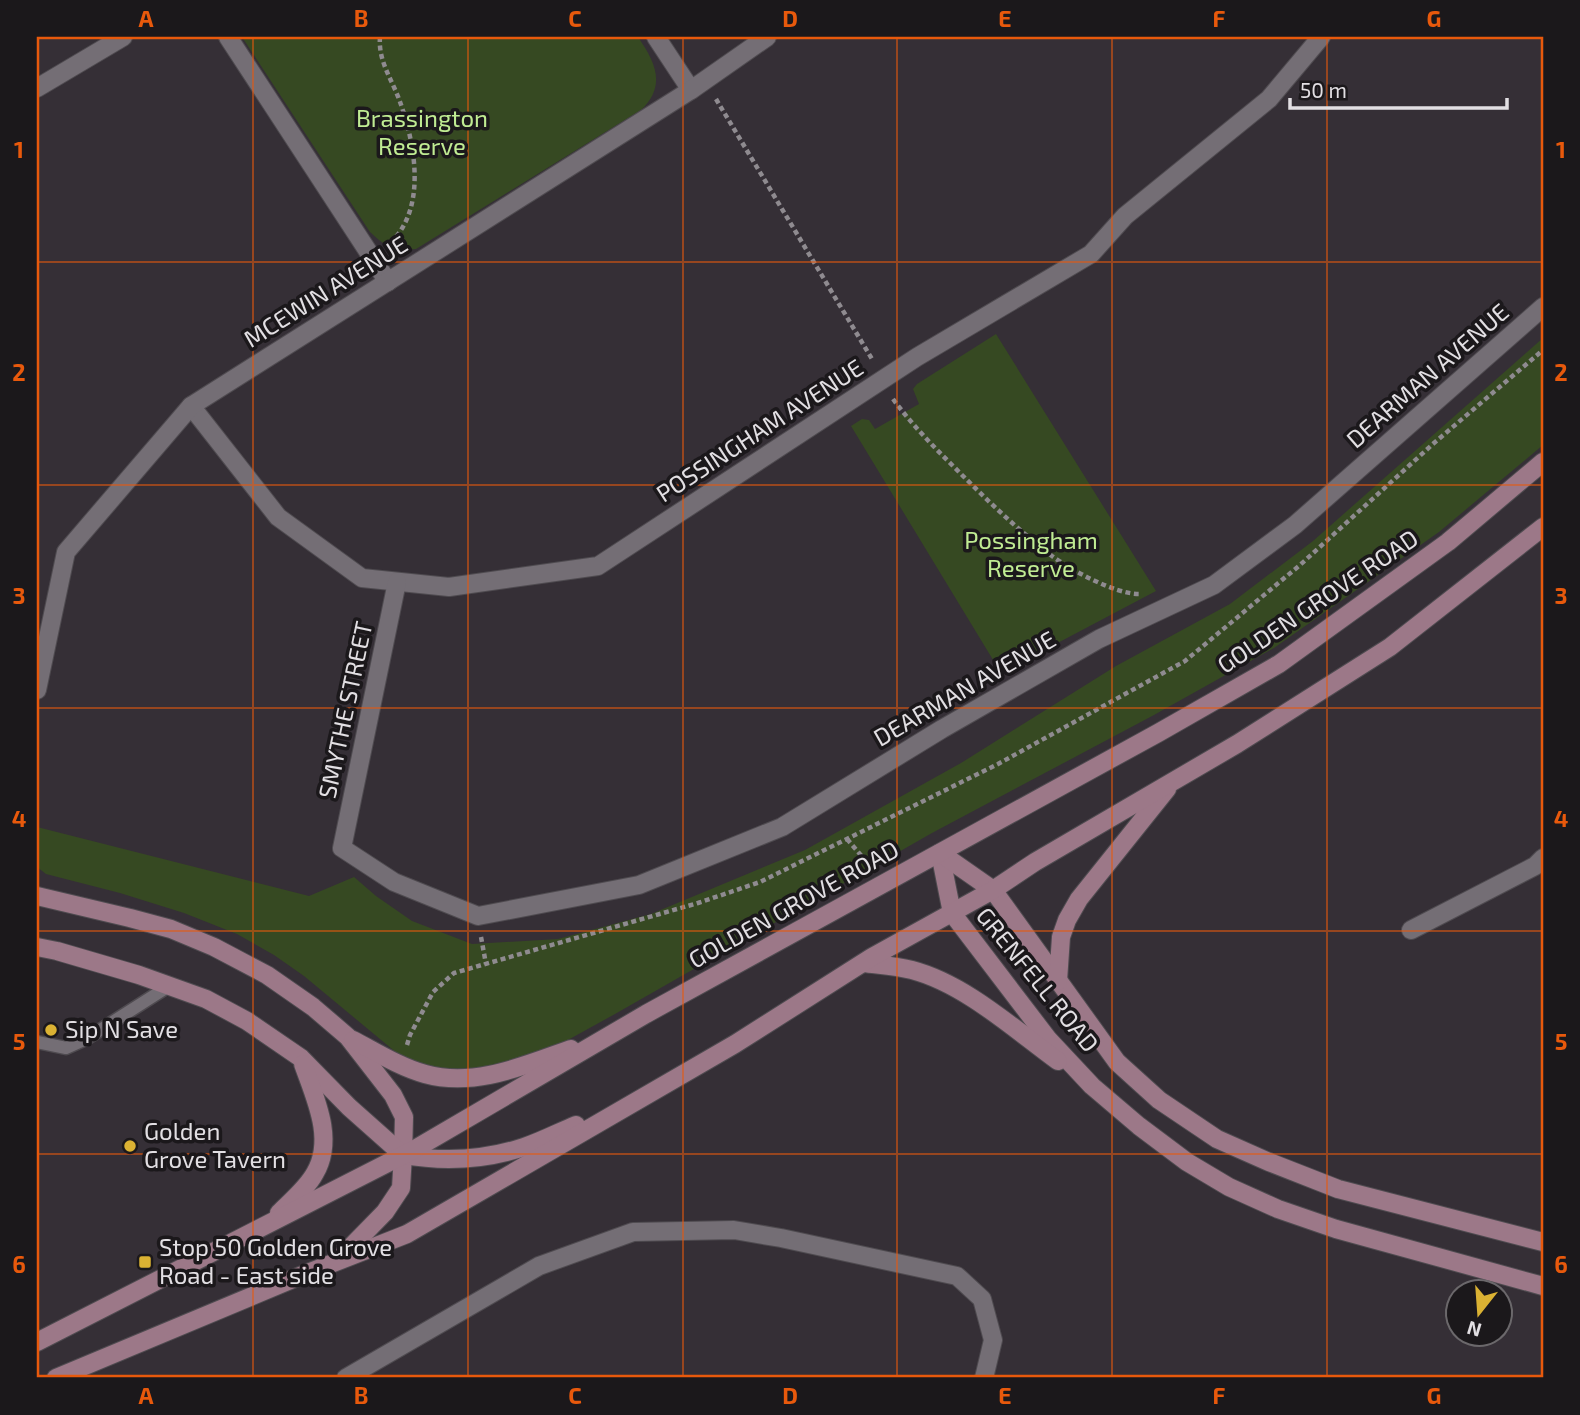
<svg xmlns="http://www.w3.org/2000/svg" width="1580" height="1415" viewBox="0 0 1580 1415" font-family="'Exo 2',sans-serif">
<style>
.green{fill:#364922}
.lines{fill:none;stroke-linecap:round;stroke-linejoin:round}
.lane-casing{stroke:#4f4b50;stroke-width:15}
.street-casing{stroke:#4f4b50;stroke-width:20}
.secondary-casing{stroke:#4f4b50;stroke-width:20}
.path{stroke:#8f8b90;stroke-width:4.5;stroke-dasharray:5 3.5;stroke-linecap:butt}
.lane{stroke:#746e75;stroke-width:12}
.street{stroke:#746e75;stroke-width:18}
.secondary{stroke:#9c7888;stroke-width:18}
.grid{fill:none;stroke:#e8590c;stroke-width:2;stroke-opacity:0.55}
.poi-dot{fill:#dbb233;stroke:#1b181b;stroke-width:2.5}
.labels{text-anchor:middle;stroke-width:7;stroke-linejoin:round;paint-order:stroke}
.park-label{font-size:24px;fill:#c0ec93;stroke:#1b181b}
.street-label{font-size:24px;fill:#e2dfe3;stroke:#1b181b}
.poi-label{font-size:24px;fill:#e2dfe3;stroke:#1b181b;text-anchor:start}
.neatline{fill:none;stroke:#e8590c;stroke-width:2.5}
.grid-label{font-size:23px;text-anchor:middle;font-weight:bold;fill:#e8590c}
</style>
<rect width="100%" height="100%" fill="#352f36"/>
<g class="green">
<path d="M 242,37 L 638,37 C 655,62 667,85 641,110 L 416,249 C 394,252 386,247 370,232 Z"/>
<path d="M 996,334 L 1156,591 L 1001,673 L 851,426 L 862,419 L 869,420 L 875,429 L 919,404 L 913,389 L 917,384 Z"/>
<path d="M 1543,338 L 1543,445 L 1439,532 L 1274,648 L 1154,715 L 932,833 L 615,1014 L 548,1051 L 503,1070 L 428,1070 L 398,1054 L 304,976 L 274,955 L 237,934 L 184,913 L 120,893 L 46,874 L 37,867 L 37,827 L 309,896 L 354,877 L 376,896 L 412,921 L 472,944 L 558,939 L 651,914 L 805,850 L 961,763 L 1116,666 L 1230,604 L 1313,541 Z"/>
</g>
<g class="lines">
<g class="lane-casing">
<path id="lane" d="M 37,1042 L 66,1048 L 86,1039 L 169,986"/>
</g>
<g class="street-casing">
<g id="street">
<path d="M 228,37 L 388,282"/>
<path d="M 656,37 L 691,90"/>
<path d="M 37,88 L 123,37"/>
<path d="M 191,406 L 278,517 L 362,578 L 449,587 L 598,566 L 917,357 L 1091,254 L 1125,216 L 1269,99 L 1321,37"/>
<path d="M 397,582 L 342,848 L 394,882 L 478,916 L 639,885 L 782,827 L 942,729 L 1099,639 L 1214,585 L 1295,525 L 1543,307"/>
<path d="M 37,690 L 66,552 L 191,406 L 691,90 L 767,37"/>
<path d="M 1411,930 L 1535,866 L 1543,858"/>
<path d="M 346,1378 L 539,1266 L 633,1232 L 734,1230 L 781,1238 L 957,1276 L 982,1299 L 993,1340 L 984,1378"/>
</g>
</g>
<g class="secondary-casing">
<g id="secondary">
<path d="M 940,853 L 952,913 L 1048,1039 L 1092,1086 L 1139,1126 L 1187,1162 L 1229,1187 L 1278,1209 L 1336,1229 L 1543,1286"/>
<path d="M 940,853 L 993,890 L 1117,1062 L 1159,1100 L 1217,1139 L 1269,1162 L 1338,1189 L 1543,1242"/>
<path d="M 37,896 L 130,918 L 171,929 L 214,947 L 267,975 L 313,1007 L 348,1037 L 393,1095 L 404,1117 L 403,1155 L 401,1188 L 385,1212 L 341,1257"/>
<path d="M 37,947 L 57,951 L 139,975 L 206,999 L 247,1021 L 301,1058 L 349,1107 L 403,1155"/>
<path d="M 864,963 C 879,965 896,966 912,970 C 965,984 1014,1029 1058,1061"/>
<path d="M 1058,981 L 1061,937 L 1067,920 L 1079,899 L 1167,789"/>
<path d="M 353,1040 C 376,1052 400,1067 425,1074 C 475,1088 525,1065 571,1049"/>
<path d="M 403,1155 C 444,1162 485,1160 524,1147 C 542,1141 559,1132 576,1125"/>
<path d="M 279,1213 C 291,1201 307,1188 315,1173 C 335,1139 315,1098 303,1064"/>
<path d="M 37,1342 L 415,1149 L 646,1014 L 1158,733 L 1279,664 L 1448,542 L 1543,462"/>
<path d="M 56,1378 L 300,1276 L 407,1234 L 735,1044 L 872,957 L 993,890 L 1035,862 L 1237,744 L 1390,647 L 1543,527"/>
</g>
</g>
<g class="path">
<path d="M 380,37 C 378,60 391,78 399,99 C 415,143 428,209 389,244"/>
<path d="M 716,99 L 872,359"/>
<path d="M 893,399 C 910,422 929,442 949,462 C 982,495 1015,528 1052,556 C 1071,570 1115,594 1139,594"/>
<path d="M 847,839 L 865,860"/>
<path d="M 481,937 L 486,964"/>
<path d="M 407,1045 L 410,1035 L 433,992 L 454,973 L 698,903 L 760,882 L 998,764 L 1185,661 L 1300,565 L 1434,443 L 1543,350"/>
</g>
<use href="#lane" class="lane"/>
<use href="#street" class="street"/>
<use href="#secondary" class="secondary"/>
</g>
<path class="grid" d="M 253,37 L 253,1378M 468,37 L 468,1378M 683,37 L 683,1378M 897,37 L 897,1378M 1112,37 L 1112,1378M 1327,37 L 1327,1378M 37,262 L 1543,262M 37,485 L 1543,485M 37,708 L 1543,708M 37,931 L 1543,931M 37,1154 L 1543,1154"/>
<g class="poi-dot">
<circle cx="51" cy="1030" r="7"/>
<circle cx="130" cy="1146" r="7"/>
<rect x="138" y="1255" width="14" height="14" rx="3.5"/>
</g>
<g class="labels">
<g class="park-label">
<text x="422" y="127">Brassington<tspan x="422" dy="28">Reserve</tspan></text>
<text x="1031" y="549">Possingham<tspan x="1031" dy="28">Reserve</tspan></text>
</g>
<g class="street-label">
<text transform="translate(326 292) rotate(-32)" y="8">MCEWIN AVENUE</text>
<text transform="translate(1428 376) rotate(-41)" y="8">DEARMAN AVENUE</text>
<text transform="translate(760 431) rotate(-33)" y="8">POSSINGHAM AVENUE</text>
<text transform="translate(1318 602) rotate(-34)" y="8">GOLDEN GROVE ROAD</text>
<text transform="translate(965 689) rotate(-30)" y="8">DEARMAN AVENUE</text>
<text transform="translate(346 710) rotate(-78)" y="8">SMYTHE STREET</text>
<text transform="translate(794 905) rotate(-29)" y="8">GOLDEN GROVE ROAD</text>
<text transform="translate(1037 980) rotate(51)" y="8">GRENFELL ROAD</text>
</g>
<g class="poi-label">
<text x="65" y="1038">Sip N Save</text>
<text x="144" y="1140">Golden<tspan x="144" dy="28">Grove Tavern</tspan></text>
<text x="159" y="1256">Stop 50 Golden Grove<tspan x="159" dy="28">Road - East side</tspan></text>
</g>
</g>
<rect width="1580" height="1415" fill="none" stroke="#1b181b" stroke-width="77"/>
<g transform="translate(1479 1313) rotate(197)"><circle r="33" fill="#1b181b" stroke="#6b686b" stroke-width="2"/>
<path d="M0-5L12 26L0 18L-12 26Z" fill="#dbb233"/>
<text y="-10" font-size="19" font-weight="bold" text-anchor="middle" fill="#e2dfe3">N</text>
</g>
<path d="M1290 98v10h217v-10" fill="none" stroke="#e2dfe3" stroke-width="3.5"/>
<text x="1300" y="98" font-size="21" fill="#e2dfe3" stroke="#1b181b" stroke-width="5" paint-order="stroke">50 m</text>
<rect x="38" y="38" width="1504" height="1338" class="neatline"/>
<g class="grid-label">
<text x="146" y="27">A</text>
<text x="361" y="27">B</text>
<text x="575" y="27">C</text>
<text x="790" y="27">D</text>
<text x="1005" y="27">E</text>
<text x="1219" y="27">F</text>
<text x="1434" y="27">G</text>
<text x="19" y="158">1</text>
<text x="1561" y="158">1</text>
<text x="19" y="381">2</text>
<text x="1561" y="381">2</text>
<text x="19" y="604">3</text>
<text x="1561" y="604">3</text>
<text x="19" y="827">4</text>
<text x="1561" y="827">4</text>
<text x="19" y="1050">5</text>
<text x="1561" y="1050">5</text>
<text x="19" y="1273">6</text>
<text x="1561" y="1273">6</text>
<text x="146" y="1404">A</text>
<text x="361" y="1404">B</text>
<text x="575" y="1404">C</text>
<text x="790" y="1404">D</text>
<text x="1005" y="1404">E</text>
<text x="1219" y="1404">F</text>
<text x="1434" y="1404">G</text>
</g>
</svg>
